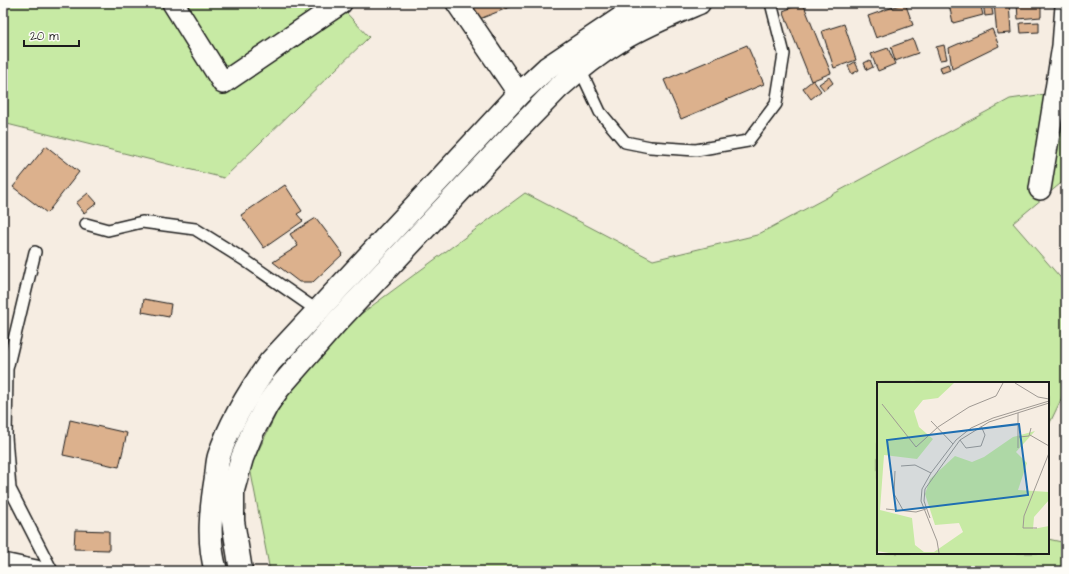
<svg xmlns="http://www.w3.org/2000/svg" width="1069" height="574" viewBox="0 0 1069 574" font-family="'Architects Daughter',sans-serif">
<style>
.green{fill:#c7eaa4;stroke:#728360}
.building{fill:#dcb18d;stroke:#1c1c1c}
.lines{fill:none;stroke-linecap:round;stroke-linejoin:round}
.lane-casing{stroke:#1c1c1c;stroke-width:14}
.street-casing{stroke:#1c1c1c;stroke-width:24}
.secondary-casing{stroke:#1c1c1c;stroke-width:25}
.lane{stroke:#fdfcf7;stroke-width:11}
.street{stroke:#fdfcf7;stroke-width:21}
.secondary{stroke:#fdfcf7;stroke-width:22}
.inset-road{fill:none;stroke:#9f9993;stroke-width:1}
.view{fill:#1f6fb2;fill-opacity:0.15;stroke:#1f6fb2;stroke-width:2}
.inset-edge{fill:none;stroke:#1c1c1c;stroke-width:2}
</style>
<rect width="100%" height="100%" fill="#f6ede2"/>
<filter id="ink" filterUnits="userSpaceOnUse"><feTurbulence type="fractalNoise" baseFrequency=".025" numOctaves="2"/><feDisplacementMap in="SourceGraphic" scale="8" xChannelSelector="R" yChannelSelector="G"/><feConvolveMatrix kernelMatrix="1 2 1 2 8 2 1 2 1" color-interpolation-filters="sRGB"/></filter>
<g filter="url(#ink)">
<g class="green">
<path d="M 3,3 L 337,3 L 369,37 L 224,178 L 3,123 Z"/>
<path d="M 1066,91 L 1066,179 L 1013,223 L 1066,284 L 1066,389 L 1048,427 L 1048,383 L 878,383 L 878,553 L 1048,553 L 1048,539 L 1066,543 L 1066,571 L 270,571 L 250,468 L 304,356 L 525,193 L 653,260 L 757,235 L 1010,99 Z"/>
</g>
<g class="building">
<path d="M 470,3 L 520,3 L 477,20 Z"/>
<path d="M 803,3 L 831,73 L 811,81 L 783,11 Z"/>
<path d="M 905,3 L 913,25 L 876,38 L 868,16 Z"/>
<path d="M 952,3 L 980,3 L 983,15 L 953,23 L 949,4 Z"/>
<path d="M 983,3 L 991,3 L 993,15 L 985,16 Z"/>
<path d="M 994,3 L 1009,3 L 1011,33 L 997,34 Z"/>
<path d="M 1017,3 L 1041,3 L 1041,17 L 1018,19 Z"/>
<path d="M 1039,22 L 1039,32 L 1021,33 L 1020,23 Z"/>
<path d="M 844,24 L 856,60 L 834,68 L 822,31 Z"/>
<path d="M 992,29 L 999,46 L 952,69 L 949,48 Z"/>
<path d="M 913,39 L 918,53 L 895,61 L 891,47 Z"/>
<path d="M 747,45 L 764,84 L 681,119 L 664,80 Z"/>
<path d="M 944,45 L 947,59 L 940,60 L 936,47 Z"/>
<path d="M 888,48 L 895,64 L 878,71 L 871,54 Z"/>
<path d="M 870,60 L 873,67 L 867,70 L 864,63 Z"/>
<path d="M 855,62 L 859,70 L 852,74 L 848,66 Z"/>
<path d="M 948,64 L 950,70 L 942,73 L 940,67 Z"/>
<path d="M 829,77 L 833,83 L 824,90 L 819,84 Z"/>
<path d="M 813,80 L 821,91 L 811,99 L 803,88 Z"/>
<path d="M 46,146 L 79,172 L 47,213 L 13,187 Z"/>
<path d="M 285,185 L 302,211 L 297,214 L 303,221 L 264,248 L 241,215 Z"/>
<path d="M 88,193 L 97,203 L 84,213 L 76,203 Z"/>
<path d="M 316,218 L 343,254 L 313,282 L 299,282 L 273,262 L 298,246 L 290,234 Z"/>
<path d="M 144,299 L 171,304 L 169,317 L 142,312 Z"/>
<path d="M 70,420 L 127,433 L 119,467 L 63,455 Z"/>
<path d="M 75,530 L 109,531 L 109,550 L 74,549 Z"/>
</g>
<g class="lines">
<g class="lane-casing">
<g id="lane">
<path d="M 580,69 L 600,112 L 625,142 L 650,147 L 696,150 L 748,141 L 776,104 L 784,54 L 771,3"/>
<path d="M 86,224 L 108,230 L 142,222 L 195,229 L 243,259 L 318,311"/>
<path d="M 35,252 L 7,369 L 6,437 L 10,489 L 52,571"/>
</g>
</g>
<g class="street-casing">
<g id="street">
<path d="M 173,3 L 223,83 L 341,3"/>
<path d="M 457,3 L 519,94"/>
<path d="M 1040,189 L 1063,46 L 1066,6"/>
<path d="M 3,564 L 36,571"/>
</g>
</g>
<g class="secondary-casing">
<g id="secondary">
<path d="M 216,571 C 207,542 211,507 216,477 C 217,470 217,462 219,456 C 230,422 250,390 270,362 L 519,94 L 547,68 L 623,17 L 651,3"/>
<path d="M 241,571 L 233,521 L 233,490 L 242,458 L 253,431 L 267,405 L 279,388 L 335,324 L 517,130 L 558,88 C 577,71 598,54 621,40 C 646,25 673,14 699,3"/>
</g>
</g>
<use href="#lane" class="lane"/>
<use href="#street" class="street"/>
<use href="#secondary" class="secondary"/>
</g>
</g>
<g transform="translate(877 382)">
<rect width="172" height="172" fill="#f6ede2"/>
<path d="M 0,1 L 77,1 L 61,16 L 46,18 L 37,29 L 42,45 L 56,57 L 40,77 L 7,73 L 3,128 L 35,136 L 38,163 L 47,170 L 57,170 L 86,150 L 82,141 L 58,143 L 48,112 L 53,97 L 78,74 L 95,80 L 107,75 L 136,55 L 158,49 L 139,70 L 150,81 L 141,108 L 172,110 L 172,118 L 157,135 L 156,147 L 172,144 L 172,171 L 12,171 L 0,169 Z" fill="#c7eaa4"/>
<path class="inset-road" d="M 138,1 L 161,15 L 172,17M 5,22 L 39,65 L 61,45 L 92,25 L 119,14 L 126,1M 141,31 L 141,66M 54,39 L 76,62M 153,53 L 172,64M 142,55 L 152,54 L 154,46M 83,58 L 89,66 L 104,64 L 108,53 L 104,44M 24,84 L 38,83 L 54,91M 18,89 L 17,112 L 26,128M 9,127 L 39,130 L 49,127M 53,136 L 47,119 L 48,107 L 83,58 L 112,40 L 172,21M 160,146 L 146,146 L 147,134 L 172,71M 62,171 L 60,159 L 44,119 L 45,107 L 54,91 L 79,58 L 94,46 L 116,36 L 172,19"/>
<path class="view" d="M 142,42 L 151,113 L 19,129 L 10,58 Z"/>
<rect width="172" height="172" class="inset-edge"/>
</g>
<rect width="1069" height="574" fill="none" stroke="#fdfcf7" stroke-width="16"/>
<rect x="8" y="8" width="1053" height="558" fill="none" stroke="#1c1c1c" stroke-width="1.5" filter="url(#ink)"/>
<path d="M24 40v6h55v-6" fill="none" stroke="#1c1c1c" stroke-width="2"/>
<text x="30" y="40" font-size="12" fill="#1c1c1c" stroke="#fdfcf7" stroke-width="3" paint-order="stroke">20 m</text>
</svg>
